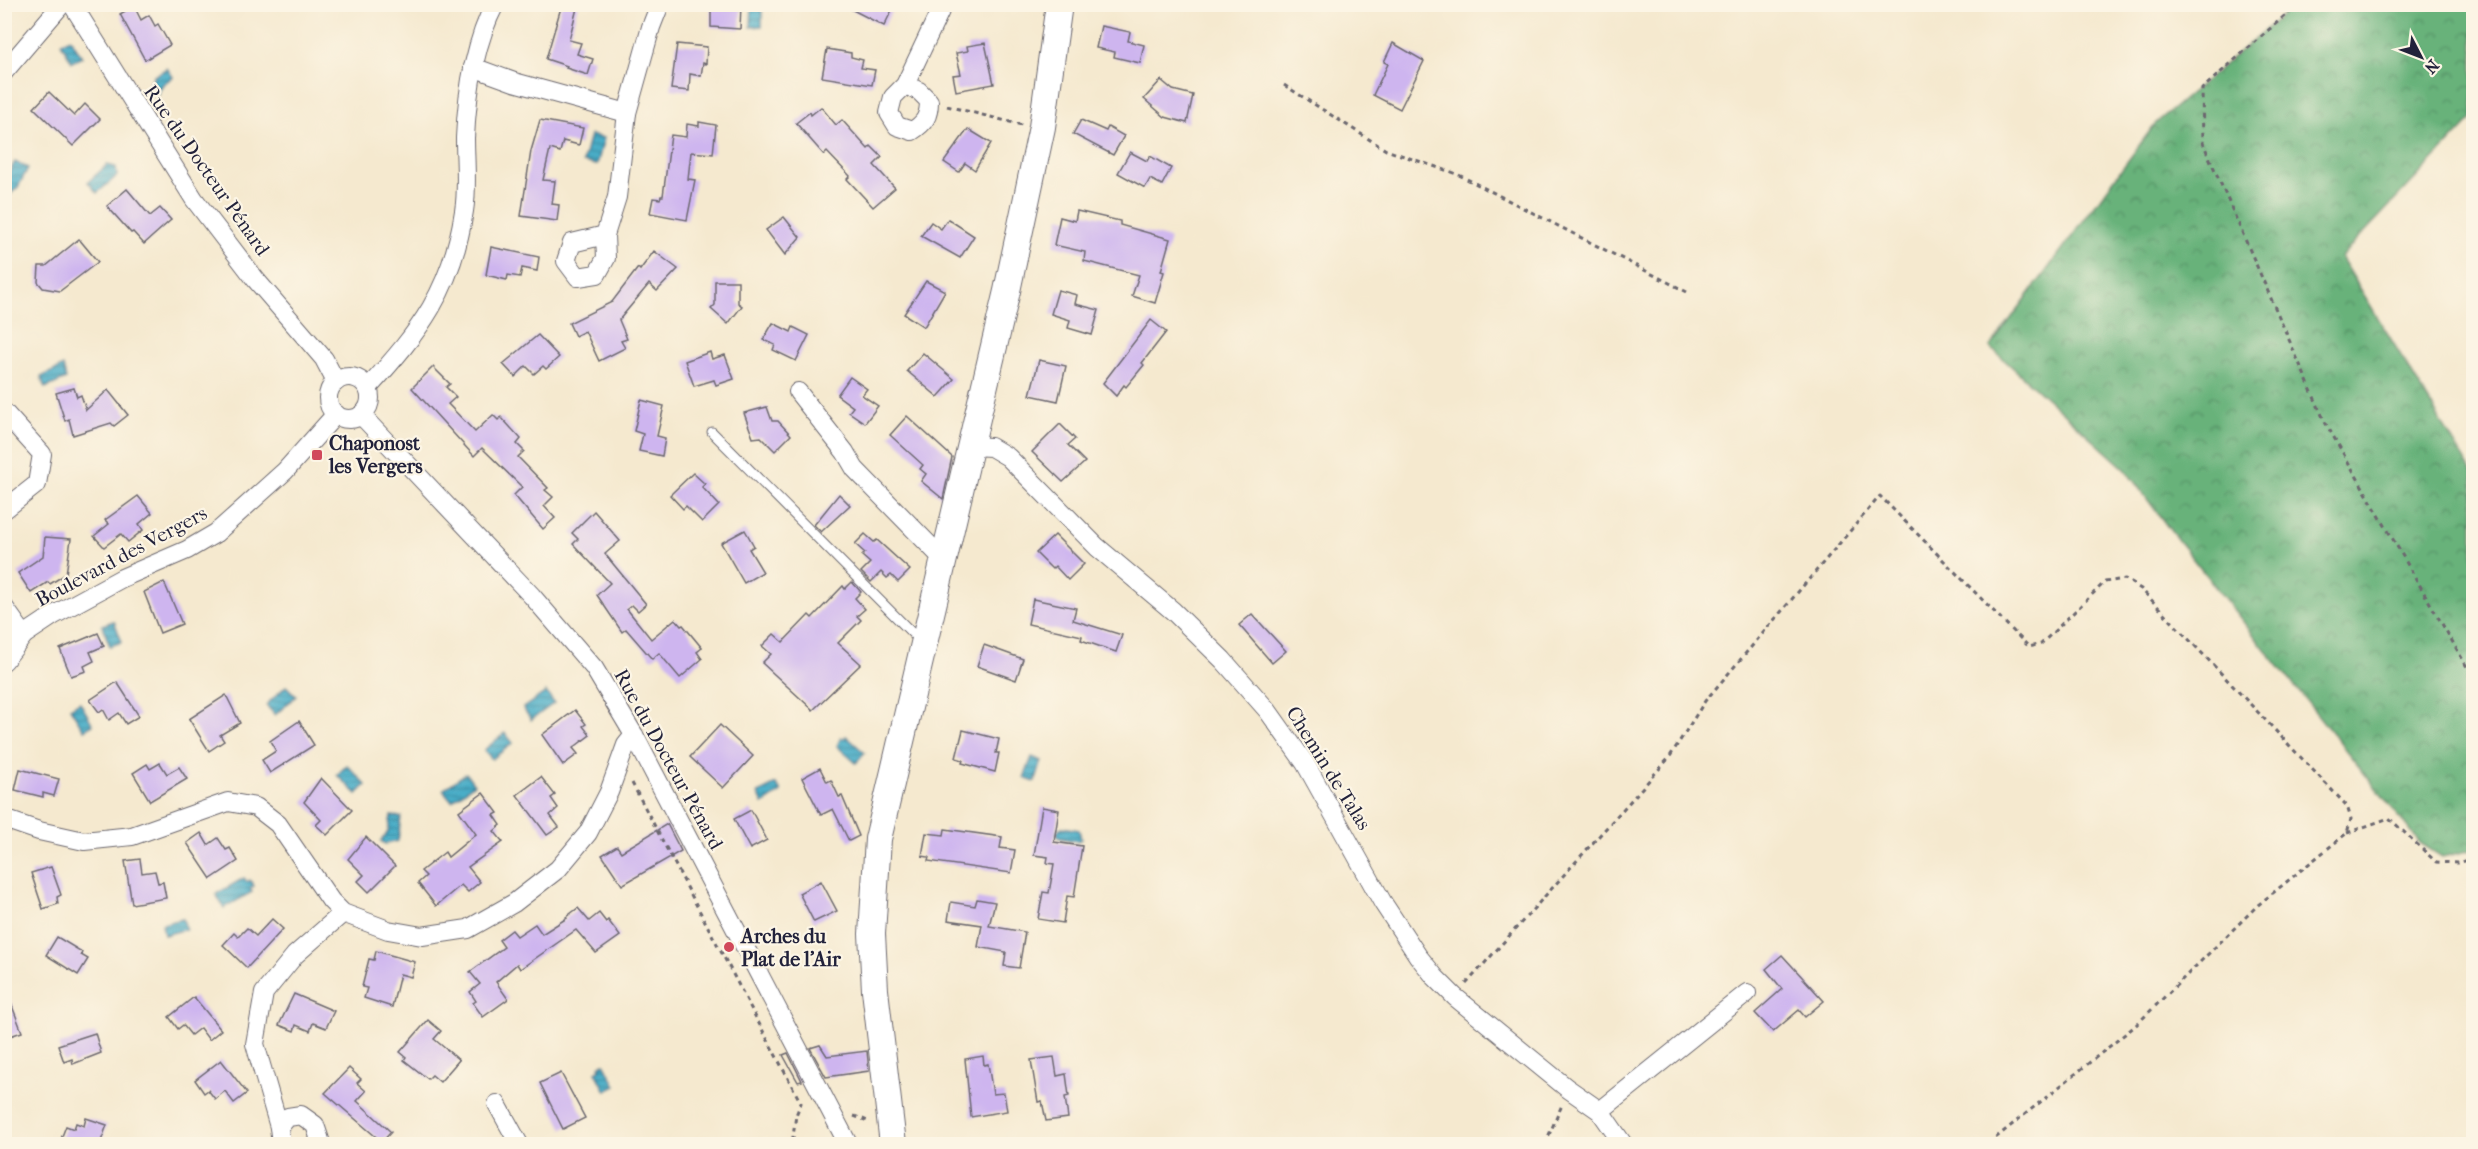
<svg xmlns="http://www.w3.org/2000/svg" width="2478" height="1149" viewBox="0 0 2478 1149" font-family="'IM FELL French Canon',serif">
<style>
.forest{fill:url(#forest-crowns);stroke:#456a5a;stroke-width:1.5}
.water{fill:url(#water-rules);stroke:#356881;stroke-width:1.5}
.building{fill:#ceb5ef}
.lines{fill:none;stroke-linecap:round;stroke-linejoin:round}
.service-casing{stroke:#6c686f;stroke-width:11}
.minor-casing{stroke:#6c686f;stroke-width:20}
.secondary-casing{stroke:#6c686f;stroke-width:28}
.path{stroke:#6c686f;stroke-width:3;stroke-dasharray:4.5 4.5;stroke-linecap:butt}
.service{stroke:#fff;stroke-width:9}
.minor{stroke:#fff;stroke-width:18}
.secondary{stroke:#fff;stroke-width:26}
.poi-dot{fill:#d1495b;stroke:#fcf5e5;stroke-width:2}
.labels{text-anchor:middle;stroke-width:4.5;stroke-linejoin:round;paint-order:stroke}
.street-label{font-size:20px;fill:#22223b;stroke:#fcf5e5}
.poi-label{font-size:20px;font-weight:bold;fill:#22223b;stroke:#fcf5e5;text-anchor:start}
</style>
<defs>
<pattern id="forest-crowns" width="20" height="18" patternUnits="userSpaceOnUse" patternTransform="scale(1.5)"><rect width="20" height="18" fill="#68b27a"/><path d="M2 6a3 3 0 1 1 6 0M12 15a3 3 0 1 1 6 0" fill="none" stroke="#559065"/></pattern>
<pattern id="water-rules" width="6" height="5" patternUnits="userSpaceOnUse" patternTransform="scale(1.5)"><rect width="6" height="5" fill="#48adc7"/><path d="M0 2.5h6" fill="none" stroke="#3c8ca3"/></pattern>
</defs>
<rect width="100%" height="100%" fill="#fcf5e5"/>
<filter id="ink" filterUnits="userSpaceOnUse"><feTurbulence type="fractalNoise" baseFrequency=".0167" numOctaves="2"/><feDisplacementMap in="SourceGraphic" scale="12" xChannelSelector="R" yChannelSelector="G"/><feConvolveMatrix kernelMatrix="1 2 1 2 8 2 1 2 1" color-interpolation-filters="sRGB"/></filter>
<filter id="wash" filterUnits="userSpaceOnUse"><feTurbulence type="fractalNoise" baseFrequency=".008" numOctaves="4" result="noise"/><feDisplacementMap in="SourceGraphic" scale="24" xChannelSelector="R" yChannelSelector="G"/><feGaussianBlur stdDeviation="1.35" result="paint"/><feColorMatrix in="noise" values="0 0 0 0 0 0 0 0 0 0 0 0 0 0 0 0 0 1.4 0 .05"/><feComposite in="paint" operator="in"/></filter>
<g filter="url(#wash)">
<rect width="100%" height="100%" fill="#f5e9cf"/>
<path class="forest" d="M 2294,5 L 2473,5 L 2473,118 L 2341,257 L 2473,474 L 2473,850 L 2442,857 L 2420,843 L 2173,534 L 2125,469 L 1990,347 L 2155,124 Z"/>
<g class="water">
<path d="M 752,5 L 762,5 L 762,26 L 751,27 Z"/>
<path d="M 70,38 L 82,57 L 72,62 L 61,43 Z"/>
<path d="M 167,68 L 173,77 L 163,84 L 157,95 L 147,90 L 154,76 Z"/>
<path d="M 590,135 L 604,138 L 597,165 L 583,162 Z"/>
<path d="M 15,162 L 28,168 L 18,187 L 5,199 L 5,179 Z"/>
<path d="M 107,165 L 116,167 L 117,176 L 97,193 L 88,182 Z"/>
<path d="M 63,366 L 66,379 L 45,388 L 41,377 Z"/>
<path d="M 114,621 L 122,642 L 110,646 L 102,625 Z"/>
<path d="M 286,686 L 296,696 L 275,715 L 266,705 Z"/>
<path d="M 546,692 L 554,703 L 531,720 L 523,708 Z"/>
<path d="M 80,702 L 93,725 L 84,730 L 70,708 Z"/>
<path d="M 505,733 L 513,743 L 492,759 L 484,750 Z"/>
<path d="M 846,736 L 865,753 L 856,763 L 837,746 L 841,737 L 843,739 Z"/>
<path d="M 1032,757 L 1042,761 L 1035,782 L 1024,778 Z"/>
<path d="M 347,765 L 366,785 L 357,794 L 337,775 Z"/>
<path d="M 466,773 L 474,784 L 452,801 L 443,790 Z"/>
<path d="M 776,784 L 781,792 L 763,804 L 758,793 Z"/>
<path d="M 391,816 L 401,817 L 398,841 L 385,844 L 381,841 L 388,832 Z"/>
<path d="M 1062,827 L 1079,830 L 1081,839 L 1077,841 L 1060,838 L 1057,835 L 1058,830 Z"/>
<path d="M 244,878 L 247,882 L 250,880 L 254,886 L 250,888 L 252,892 L 224,908 L 216,894 Z"/>
<path d="M 183,919 L 186,929 L 164,935 L 162,924 Z"/>
<path d="M 604,1063 L 616,1086 L 606,1091 L 596,1072 L 601,1069 L 599,1066 Z"/>
</g>
<g id="blocks">
<g class="building">
<path d="M 562,4 L 578,4 L 569,40 L 581,43 L 577,54 L 593,59 L 588,75 L 566,68 L 567,66 L 546,59 Z"/>
<path d="M 711,4 L 741,4 L 740,29 L 711,27 Z"/>
<path d="M 841,4 L 895,4 L 884,26 Z"/>
<path d="M 134,6 L 141,20 L 149,15 L 155,26 L 158,24 L 170,45 L 145,60 L 120,14 Z"/>
<path d="M 1101,26 L 1130,32 L 1128,41 L 1144,45 L 1140,63 L 1114,57 L 1115,52 L 1096,48 Z"/>
<path d="M 985,43 L 994,84 L 956,91 L 953,75 L 961,74 L 956,53 L 968,51 L 967,46 Z"/>
<path d="M 1393,43 L 1424,61 L 1400,109 L 1373,95 L 1388,64 L 1384,62 Z"/>
<path d="M 677,44 L 707,47 L 706,64 L 703,63 L 701,76 L 690,74 L 689,91 L 671,89 Z"/>
<path d="M 827,49 L 851,53 L 851,57 L 863,60 L 861,68 L 875,70 L 872,85 L 822,77 Z"/>
<path d="M 1161,80 L 1173,90 L 1193,95 L 1187,123 L 1165,117 L 1144,99 Z"/>
<path d="M 49,92 L 74,116 L 85,104 L 100,119 L 73,146 L 34,108 Z"/>
<path d="M 821,107 L 836,125 L 842,120 L 868,149 L 871,146 L 882,157 L 874,165 L 895,188 L 873,207 L 847,179 L 850,176 L 827,152 L 824,155 L 796,123 L 810,112 L 811,115 Z"/>
<path d="M 540,120 L 583,128 L 579,145 L 563,141 L 560,152 L 550,149 L 543,180 L 555,181 L 552,204 L 559,205 L 557,221 L 521,216 L 531,151 Z"/>
<path d="M 1081,120 L 1106,131 L 1108,127 L 1124,136 L 1113,155 L 1073,134 Z"/>
<path d="M 699,122 L 716,125 L 713,154 L 691,152 L 688,179 L 695,180 L 687,220 L 650,213 L 653,198 L 660,199 L 661,196 L 663,196 L 671,135 L 686,137 L 687,124 L 699,126 Z"/>
<path d="M 968,129 L 991,143 L 975,170 L 965,163 L 959,172 L 944,162 Z"/>
<path d="M 1130,152 L 1147,161 L 1150,156 L 1171,168 L 1162,185 L 1150,179 L 1145,188 L 1118,173 Z"/>
<path d="M 127,189 L 150,216 L 160,208 L 171,220 L 144,244 L 133,232 L 131,233 L 107,206 Z"/>
<path d="M 1077,211 L 1120,221 L 1120,225 L 1170,239 L 1161,271 L 1164,272 L 1155,303 L 1132,296 L 1139,275 L 1084,261 L 1085,252 L 1054,245 L 1060,217 L 1075,221 Z"/>
<path d="M 784,217 L 800,237 L 785,255 L 766,230 Z"/>
<path d="M 948,219 L 974,236 L 960,258 L 921,236 L 931,222 L 941,229 Z"/>
<path d="M 79,239 L 98,262 L 60,291 L 43,288 L 38,282 L 39,266 L 46,266 Z"/>
<path d="M 491,247 L 539,257 L 537,271 L 522,268 L 520,277 L 508,275 L 507,280 L 486,275 Z"/>
<path d="M 654,251 L 678,269 L 657,291 L 649,284 L 619,320 L 627,339 L 621,341 L 625,348 L 599,361 L 585,331 L 575,336 L 569,323 L 612,302 L 638,268 L 640,270 Z"/>
<path d="M 715,281 L 738,281 L 738,303 L 742,306 L 728,324 L 711,309 L 715,305 Z"/>
<path d="M 926,281 L 945,291 L 924,327 L 904,314 Z"/>
<path d="M 1058,290 L 1077,295 L 1075,304 L 1099,310 L 1092,335 L 1068,328 L 1070,320 L 1051,314 Z"/>
<path d="M 1151,320 L 1166,332 L 1142,363 L 1144,365 L 1126,387 L 1124,385 L 1116,396 L 1103,383 Z"/>
<path d="M 773,323 L 791,332 L 793,327 L 809,335 L 796,361 L 773,350 L 775,345 L 763,340 Z"/>
<path d="M 538,335 L 559,357 L 546,369 L 543,366 L 534,374 L 526,366 L 515,377 L 503,364 Z"/>
<path d="M 710,352 L 712,359 L 725,355 L 734,379 L 716,385 L 714,380 L 694,386 L 685,361 Z"/>
<path d="M 923,353 L 954,379 L 938,397 L 907,371 Z"/>
<path d="M 1039,360 L 1066,366 L 1058,401 L 1030,395 Z"/>
<path d="M 433,367 L 450,384 L 446,387 L 456,397 L 448,404 L 475,432 L 493,415 L 498,420 L 501,417 L 521,439 L 517,444 L 524,451 L 518,457 L 548,488 L 545,490 L 553,497 L 544,506 L 555,518 L 543,529 L 514,495 L 522,487 L 482,448 L 474,456 L 412,388 Z"/>
<path d="M 850,377 L 867,389 L 862,395 L 878,406 L 865,423 L 849,412 L 853,407 L 837,395 Z"/>
<path d="M 74,388 L 77,397 L 81,395 L 86,410 L 108,390 L 128,415 L 114,426 L 111,423 L 73,435 L 69,419 L 65,421 L 56,393 Z"/>
<path d="M 641,400 L 664,406 L 657,436 L 665,438 L 662,456 L 639,451 L 643,434 L 634,431 Z"/>
<path d="M 767,407 L 772,421 L 778,421 L 791,435 L 775,451 L 761,437 L 753,438 L 744,413 Z"/>
<path d="M 907,416 L 952,457 L 943,499 L 921,481 L 926,474 L 920,469 L 923,465 L 890,435 Z"/>
<path d="M 1060,424 L 1075,439 L 1068,445 L 1085,462 L 1063,482 L 1032,452 Z"/>
<path d="M 693,473 L 705,484 L 702,487 L 719,505 L 702,522 L 686,506 L 683,509 L 670,495 Z"/>
<path d="M 839,494 L 850,505 L 821,532 L 814,525 Z"/>
<path d="M 138,496 L 152,513 L 139,524 L 143,530 L 128,542 L 121,534 L 104,547 L 94,536 L 109,524 L 105,520 Z"/>
<path d="M 594,511 L 620,541 L 605,554 L 646,604 L 638,611 L 632,605 L 627,609 L 651,639 L 675,619 L 681,626 L 683,625 L 702,648 L 697,652 L 702,659 L 680,678 L 659,653 L 652,659 L 626,629 L 622,632 L 597,595 L 610,583 L 573,544 L 578,539 L 572,533 Z"/>
<path d="M 745,530 L 754,546 L 749,549 L 763,572 L 744,583 L 721,543 Z"/>
<path d="M 865,534 L 874,542 L 877,540 L 910,570 L 898,582 L 891,575 L 887,578 L 881,572 L 871,582 L 861,572 L 870,563 L 862,556 L 865,553 L 855,544 Z"/>
<path d="M 1055,535 L 1084,564 L 1068,580 L 1055,566 L 1052,569 L 1036,553 Z"/>
<path d="M 45,537 L 71,539 L 66,574 L 50,584 L 48,582 L 31,593 L 18,573 L 43,556 Z"/>
<path d="M 164,582 L 182,624 L 160,633 L 144,592 Z"/>
<path d="M 852,582 L 861,592 L 855,598 L 865,609 L 857,616 L 861,620 L 838,643 L 861,664 L 813,710 L 762,663 L 771,654 L 762,646 L 774,634 L 783,642 L 809,615 L 812,618 L 843,586 L 845,589 Z"/>
<path d="M 1033,599 L 1076,608 L 1073,620 L 1122,635 L 1116,652 L 1081,640 L 1082,636 L 1028,624 Z"/>
<path d="M 1252,614 L 1286,651 L 1272,663 L 1239,625 Z"/>
<path d="M 98,633 L 104,646 L 90,652 L 94,661 L 84,666 L 86,671 L 71,676 L 60,649 Z"/>
<path d="M 984,645 L 1023,659 L 1016,680 L 977,666 Z"/>
<path d="M 117,682 L 139,716 L 126,724 L 119,713 L 109,720 L 103,709 L 99,712 L 90,700 Z"/>
<path d="M 226,695 L 240,723 L 220,735 L 224,741 L 209,751 L 189,719 Z"/>
<path d="M 575,710 L 586,724 L 583,726 L 590,735 L 573,748 L 578,754 L 563,765 L 542,735 Z"/>
<path d="M 299,721 L 314,745 L 270,773 L 262,760 L 276,751 L 270,741 Z"/>
<path d="M 720,725 L 753,756 L 723,788 L 690,757 Z"/>
<path d="M 963,730 L 999,739 L 996,753 L 999,753 L 995,772 L 962,763 L 963,760 L 956,758 Z"/>
<path d="M 160,763 L 167,774 L 179,767 L 187,779 L 150,801 L 133,773 L 147,764 L 150,769 Z"/>
<path d="M 820,768 L 827,782 L 831,780 L 839,797 L 842,796 L 859,836 L 849,841 L 833,809 L 821,815 L 802,778 Z"/>
<path d="M 20,769 L 59,779 L 54,796 L 43,793 L 43,797 L 15,790 Z"/>
<path d="M 541,777 L 555,795 L 551,798 L 558,808 L 550,815 L 559,827 L 547,835 L 517,795 Z"/>
<path d="M 321,778 L 352,810 L 327,835 L 316,825 L 321,820 L 304,802 Z"/>
<path d="M 483,793 L 498,813 L 494,815 L 501,825 L 494,831 L 503,842 L 468,867 L 480,882 L 468,892 L 461,885 L 436,906 L 418,883 L 426,876 L 421,871 L 445,852 L 448,857 L 476,834 L 459,811 Z"/>
<path d="M 1042,807 L 1059,810 L 1054,842 L 1082,846 L 1074,897 L 1067,896 L 1063,923 L 1038,919 L 1043,892 L 1049,893 L 1054,864 L 1047,863 L 1048,857 L 1034,855 Z"/>
<path d="M 751,810 L 767,840 L 750,849 L 734,819 Z"/>
<path d="M 667,824 L 681,851 L 622,885 L 602,855 L 617,846 L 621,852 Z"/>
<path d="M 945,829 L 1002,837 L 1000,848 L 1015,850 L 1011,873 L 928,861 L 929,857 L 922,856 L 926,833 L 944,835 Z"/>
<path d="M 201,833 L 208,845 L 218,838 L 226,850 L 230,848 L 238,861 L 211,879 L 187,843 Z"/>
<path d="M 366,837 L 395,866 L 369,892 L 358,881 L 364,875 L 348,859 Z"/>
<path d="M 140,859 L 142,873 L 155,871 L 158,883 L 163,882 L 166,898 L 132,904 L 125,861 Z"/>
<path d="M 51,867 L 61,895 L 57,897 L 58,904 L 43,909 L 31,873 Z"/>
<path d="M 821,881 L 837,911 L 814,922 L 799,893 Z"/>
<path d="M 977,899 L 995,902 L 989,926 L 1025,932 L 1019,968 L 1004,966 L 1006,952 L 978,947 L 982,925 L 948,920 L 951,902 L 975,906 Z"/>
<path d="M 578,908 L 589,921 L 599,913 L 606,922 L 608,920 L 620,936 L 596,953 L 576,930 L 520,969 L 517,964 L 496,982 L 508,999 L 483,1017 L 473,1003 L 476,1001 L 470,992 L 480,984 L 470,972 L 504,947 L 499,940 L 512,930 L 517,936 L 535,924 L 542,934 L 567,918 L 566,917 Z"/>
<path d="M 272,919 L 283,929 L 247,968 L 223,945 L 234,933 L 238,937 L 247,928 L 256,936 Z"/>
<path d="M 57,937 L 82,952 L 81,955 L 88,959 L 78,975 L 46,955 Z"/>
<path d="M 376,951 L 415,962 L 411,977 L 400,974 L 392,1007 L 364,998 L 367,988 L 362,987 L 369,959 L 374,960 Z"/>
<path d="M 1782,955 L 1824,1001 L 1805,1017 L 1799,1010 L 1773,1032 L 1755,1013 L 1782,989 L 1766,969 Z"/>
<path d="M 6,990 L 22,1032 L 4,1038 L 4,991 Z"/>
<path d="M 294,994 L 334,1011 L 326,1028 L 313,1023 L 310,1031 L 296,1025 L 294,1031 L 279,1025 Z"/>
<path d="M 194,997 L 221,1030 L 209,1040 L 200,1028 L 191,1035 L 183,1025 L 178,1029 L 169,1017 Z"/>
<path d="M 428,1020 L 441,1031 L 434,1039 L 459,1060 L 440,1082 L 432,1075 L 428,1079 L 404,1060 L 406,1057 L 400,1052 Z"/>
<path d="M 95,1033 L 101,1053 L 73,1064 L 72,1059 L 64,1062 L 58,1045 Z"/>
<path d="M 820,1045 L 827,1056 L 867,1051 L 869,1071 L 826,1077 L 810,1048 Z"/>
<path d="M 788,1053 L 802,1081 L 798,1082 L 783,1055 Z"/>
<path d="M 983,1056 L 984,1065 L 988,1064 L 993,1094 L 1004,1093 L 1007,1111 L 971,1117 L 965,1059 Z"/>
<path d="M 1054,1057 L 1057,1076 L 1066,1074 L 1069,1096 L 1065,1097 L 1068,1118 L 1046,1121 L 1042,1101 L 1038,1102 L 1031,1060 Z"/>
<path d="M 221,1060 L 247,1093 L 234,1103 L 225,1091 L 215,1099 L 208,1090 L 204,1093 L 195,1080 Z"/>
<path d="M 349,1068 L 361,1079 L 357,1083 L 366,1091 L 357,1101 L 391,1132 L 382,1142 L 325,1093 Z"/>
<path d="M 561,1073 L 585,1118 L 563,1129 L 540,1083 Z"/>
<path d="M 86,1118 L 107,1125 L 100,1144 L 59,1144 L 66,1126 L 74,1129 L 76,1123 L 84,1126 Z"/>
</g>
</g>
</g>
<g filter="url(#ink)">
<use href="#blocks" fill-opacity="0" stroke="#6c686f" stroke-width="1.5"/>
<g class="lines">
<g class="service-casing">
<path id="service" d="M 712,432 L 920,641"/>
</g>
<g class="minor-casing">
<g id="minor">
<path d="M 72,4 L 194,199 L 256,280 L 324,359 L 336,382"/>
<path d="M 473,67 L 514,82 L 627,113 L 651,27 L 660,4"/>
<path d="M 4,72 L 62,4"/>
<path d="M 905,85 L 919,91 L 929,101 C 929,116 925,123 912,131 L 897,126 L 889,113 L 893,97 L 905,85 L 940,11 L 941,4"/>
<path d="M 605,235 L 572,243 L 566,261 L 578,277 L 597,274 L 606,258 L 605,235 L 617,197 L 627,113"/>
<circle cx="349" cy="398" r="21"/>
<path d="M 368,388 C 420,331 452,290 464,211 C 468,187 465,161 465,138 C 467,93 474,44 495,4"/>
<path d="M 798,392 L 845,452 L 855,469 L 944,560"/>
<path d="M 4,412 L 42,454 L 37,484 L 4,510"/>
<path d="M 361,415 L 532,596 L 594,668 L 634,735 L 848,1144"/>
<path d="M 971,446 L 991,447 L 1008,457 L 1097,547 L 1173,611 L 1223,660 L 1268,711 L 1305,763 L 1383,903 L 1418,956 L 1435,977 L 1455,997 L 1567,1088 L 1600,1111 L 1623,1144"/>
<path d="M 4,607 L 24,635"/>
<path d="M 4,661 L 24,635 L 54,615 L 122,578 L 187,550 L 216,533 L 285,471 L 336,414"/>
<path d="M 4,819 L 39,831 L 84,841 L 132,836 L 228,802 L 256,807 L 278,824 L 331,901 L 343,913 L 388,930 L 422,936 L 468,929 L 514,903 L 558,869 L 588,833 L 609,792 L 626,745 L 634,735"/>
<path d="M 497,1104 L 519,1144"/>
<path d="M 1600,1111 L 1747,993"/>
<path d="M 279,1127 L 288,1117 L 301,1115 L 315,1125 L 320,1140 L 316,1144"/>
<path d="M 281,1144 L 279,1127 L 255,1044 L 264,993 L 295,955 L 343,913"/>
</g>
</g>
<g class="secondary-casing">
<path id="secondary" d="M 893,1144 L 875,990 L 872,934 L 878,839 L 1007,291 L 1042,127 L 1059,4"/>
</g>
<g class="path">
<path d="M 2298,4 L 2202,89 L 2203,143 L 2325,422 L 2474,679"/>
<path d="M 1284,85 L 1386,150 L 1457,174 L 1687,292"/>
<path d="M 947,106 L 1022,125"/>
<path d="M 632,783 L 801,1103 L 796,1115 L 792,1144"/>
<path d="M 2347,833 L 2389,818 L 2436,862 L 2457,863 L 2474,858"/>
<path d="M 1466,984 L 1669,758 L 1705,701 L 1880,496 L 2029,647 L 2041,644 L 2105,582 L 2125,579 L 2141,589 L 2347,806 L 2351,819 L 2347,833 L 2258,905 L 2135,1026 L 1988,1144"/>
<path d="M 854,1116 L 868,1121"/>
<path d="M 1545,1144 L 1562,1105"/>
</g>
<use href="#service" class="service"/>
<use href="#minor" class="minor"/>
<use href="#secondary" class="secondary"/>
</g>
</g>
<g class="poi-dot">
<rect x="311" y="449" width="12" height="12" rx="3"/>
<circle cx="729" cy="947" r="6"/>
</g>
<g class="labels">
<g class="street-label">
<text transform="translate(207 170) rotate(55)" y="7">Rue du Docteur Pénard</text>
<text transform="translate(121 556) rotate(-28)" y="7">Boulevard des Vergers</text>
<text transform="translate(669 759) rotate(61)" y="7">Rue du Docteur Pénard</text>
<text transform="translate(1329 768) rotate(58)" y="7">Chemin de Talas</text>
</g>
<g class="poi-label">
<text x="329" y="450">Chaponost<tspan x="329" dy="23">les Vergers</tspan></text>
<text x="741" y="943">Arches du<tspan x="741" dy="23">Plat de l'Air</tspan></text>
</g>
</g>
<rect width="2478" height="1149" fill="none" stroke="#fcf5e5" stroke-width="24"/>
<g transform="translate(2421 57) rotate(132)" stroke="#fcf5e5" stroke-width="4.5" paint-order="stroke">
<path d="M0-4.5L10 22L0 15L-10 22Z" fill="#22223b"/>
<text y="-9" font-size="16" font-weight="bold" text-anchor="middle" fill="#22223b">N</text>
</g>
</svg>
